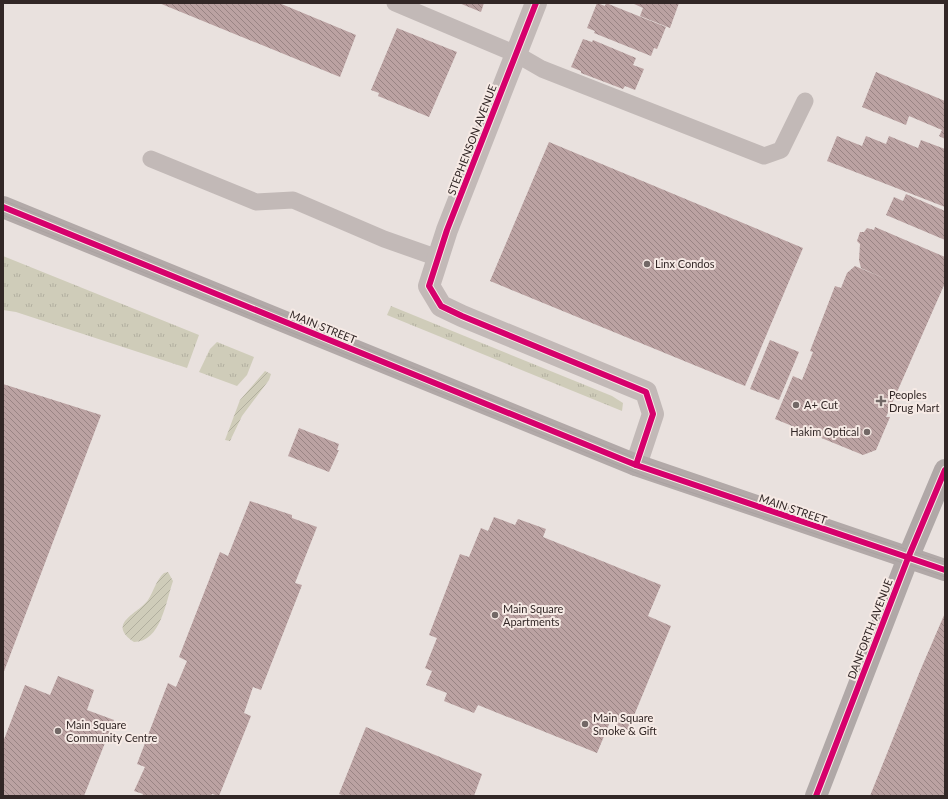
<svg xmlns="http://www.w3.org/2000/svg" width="948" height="799" viewBox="0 0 948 799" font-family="Lato,sans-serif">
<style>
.grass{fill:url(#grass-tufts)}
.garden{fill:url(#garden-furrows)}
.building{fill:url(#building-back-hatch)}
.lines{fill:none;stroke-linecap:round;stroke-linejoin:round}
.lane{stroke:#c2b9b7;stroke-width:17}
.street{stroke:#c2b9b7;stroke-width:22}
.secondary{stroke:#b2a9a8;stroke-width:22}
.primary{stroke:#b0a8a7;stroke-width:22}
.tram{stroke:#aaa3a1;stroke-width:1}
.cycleway-casing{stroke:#f6eae5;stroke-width:8}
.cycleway{stroke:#d6006c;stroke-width:6}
.poi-dot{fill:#726866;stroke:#f6eae5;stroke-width:1.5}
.labels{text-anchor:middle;stroke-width:4;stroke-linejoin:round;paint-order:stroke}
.street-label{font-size:11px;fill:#322726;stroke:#f6eae5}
.poi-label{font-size:11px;fill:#322726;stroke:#f6eae5;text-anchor:start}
</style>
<defs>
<pattern id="grass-tufts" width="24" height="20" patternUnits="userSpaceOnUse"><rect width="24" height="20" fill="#cfccb9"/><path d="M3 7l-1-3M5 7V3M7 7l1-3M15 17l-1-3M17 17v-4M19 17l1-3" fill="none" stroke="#b2af9f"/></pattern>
<pattern id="garden-furrows" width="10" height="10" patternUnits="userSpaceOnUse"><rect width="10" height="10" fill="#cfccb9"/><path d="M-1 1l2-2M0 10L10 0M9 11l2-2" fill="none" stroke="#b2af9f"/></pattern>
<pattern id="building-back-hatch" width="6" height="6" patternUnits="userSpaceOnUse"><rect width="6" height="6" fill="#bba2a2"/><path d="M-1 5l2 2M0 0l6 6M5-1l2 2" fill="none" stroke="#998484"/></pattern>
</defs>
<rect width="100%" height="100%" fill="#e9e1de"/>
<g class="grass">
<path d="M 3,256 L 199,335 L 187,368 L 16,312 L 3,310 Z"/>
<path d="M 391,306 L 612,396 L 623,403 L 622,411 L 387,315 Z"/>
<path d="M 217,342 L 254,357 L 247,375 L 237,386 L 199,372 L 210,349 Z"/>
</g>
<g class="garden">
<path d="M 265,371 L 271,374 L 269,380 L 242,416 L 230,441 L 225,440 L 240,400 Z"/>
<path d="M 168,572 L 173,581 C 166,601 161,642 134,642 C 106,623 138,614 148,600 C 154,591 156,580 164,573 Z"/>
</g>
<g class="building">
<path d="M 159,3 L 279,3 L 356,35 L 340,77 Z"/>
<path d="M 459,3 L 484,3 L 481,12 Z"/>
<path d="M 597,3 L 605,6 L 606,3 L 666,27 L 657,49 L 654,48 L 651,56 L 594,33 L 595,31 L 587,28 Z"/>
<path d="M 632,3 L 679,3 L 670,28 L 640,16 L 643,8 Z"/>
<path d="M 397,28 L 457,52 L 429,117 L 378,96 L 379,93 L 371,90 Z"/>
<path d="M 583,39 L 592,42 L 593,40 L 636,58 L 633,65 L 644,69 L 635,90 L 625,86 L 623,89 L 581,73 L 581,71 L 571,67 Z"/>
<path d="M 876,72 L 945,101 L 945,139 L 939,136 L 942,130 L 909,116 L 906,125 L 862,107 Z"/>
<path d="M 837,136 L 862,146 L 866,136 L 886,144 L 889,136 L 918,148 L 921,140 L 945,149 L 945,207 L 827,161 Z"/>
<path d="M 549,142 L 803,248 L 745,386 L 490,281 Z"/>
<path d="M 906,194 L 945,211 L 945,240 L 886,215 L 894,197 L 903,201 Z"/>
<path d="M 875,227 L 945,257 L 945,283 L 886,417 L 890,417 L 876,450 L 863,455 L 775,419 L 793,376 L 802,380 L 813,352 L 810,351 L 835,286 L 841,288 L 847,273 L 855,266 L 888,280 L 861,268 L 859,260 L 860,244 L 857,241 L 860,232 L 864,232 L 867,228 L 874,230 Z"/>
<path d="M 770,340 L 799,352 L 779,400 L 750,389 Z"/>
<path d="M 3,384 L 101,415 L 3,674 Z"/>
<path d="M 299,428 L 339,444 L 337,450 L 339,450 L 329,472 L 288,456 Z"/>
<path d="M 250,501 L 292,515 L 292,518 L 317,527 L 295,583 L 302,585 L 261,690 L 253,687 L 244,713 L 251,716 L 219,796 L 212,794 L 211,796 L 142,796 L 143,794 L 134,791 L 145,767 L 137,764 L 168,683 L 176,687 L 187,661 L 179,657 L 220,552 L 228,556 Z"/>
<path d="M 494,517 L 515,525 L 518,519 L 546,529 L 543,537 L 661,585 L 648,616 L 671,626 L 628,730 L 610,722 L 597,753 L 478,705 L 474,713 L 444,701 L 447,693 L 426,685 L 432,671 L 425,668 L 437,638 L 429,635 L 460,554 L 469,557 L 481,528 L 488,531 Z"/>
<path d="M 945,613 L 945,796 L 870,796 L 920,671 Z"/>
<path d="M 58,676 L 94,690 L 87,710 L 114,720 L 84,796 L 3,796 L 3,742 L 25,685 L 50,695 Z"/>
<path d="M 366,727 L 482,774 L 474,796 L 345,796 L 339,794 Z"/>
</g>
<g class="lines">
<g class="lane">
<path d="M 395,3 L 516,54 L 542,69 L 764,156 L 781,150 L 805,101"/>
<path d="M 151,159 L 256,202 L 293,200 L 384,239 L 438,258"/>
</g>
<path class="street" d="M 536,3 L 447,230 L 429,286 L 441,306 L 462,316 L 646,392 L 653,414 L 636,465"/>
<path class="secondary" d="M 3,207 L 636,465 L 945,570"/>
<path class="primary" d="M 816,796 L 908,558 L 945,470"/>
<g class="tram">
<path d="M 3,200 L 638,459 L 686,477 L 945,562"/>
<path d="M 3,215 L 654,480 L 945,577"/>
</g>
<g class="cycleway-casing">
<g id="cycleway">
<path d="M 536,3 L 447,230 L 429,286 L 441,306 L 462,316 L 646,392 L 653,414 L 636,465"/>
<path d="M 3,207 L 636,465 L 945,570"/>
<path d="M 816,796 L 908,558 L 945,470"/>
</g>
</g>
<use href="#cycleway" class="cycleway"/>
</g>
<g class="poi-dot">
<circle cx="647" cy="264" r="4"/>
<path d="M879 395h4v4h4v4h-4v4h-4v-4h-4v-4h4z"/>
<circle cx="796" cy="405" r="4"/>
<circle cx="867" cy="432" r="4"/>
<circle cx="495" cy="615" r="4"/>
<circle cx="585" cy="724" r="4"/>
<circle cx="58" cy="731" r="4"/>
</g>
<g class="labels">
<g class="street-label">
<text transform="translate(472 140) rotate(-69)" y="4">STEPHENSON AVENUE</text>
<text transform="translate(323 327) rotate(22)" y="4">MAIN STREET</text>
<text transform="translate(793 509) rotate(19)" y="4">MAIN STREET</text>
<text transform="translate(870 629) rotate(-69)" y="4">DANFORTH AVENUE</text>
</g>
<g class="poi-label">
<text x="655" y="268">Linx Condos</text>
<text x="889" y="399">Peoples<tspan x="889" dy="13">Drug Mart</tspan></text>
<text x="804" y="409">A+ Cut</text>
<text x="859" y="436" text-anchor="end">Hakim Optical</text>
<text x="503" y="613">Main Square<tspan x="503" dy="13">Apartments</tspan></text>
<text x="593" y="722">Main Square<tspan x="593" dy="13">Smoke &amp; Gift</tspan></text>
<text x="66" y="729">Main Square<tspan x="66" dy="13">Community Centre</tspan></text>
</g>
</g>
<rect width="948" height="799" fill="none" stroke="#322726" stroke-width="8"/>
</svg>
